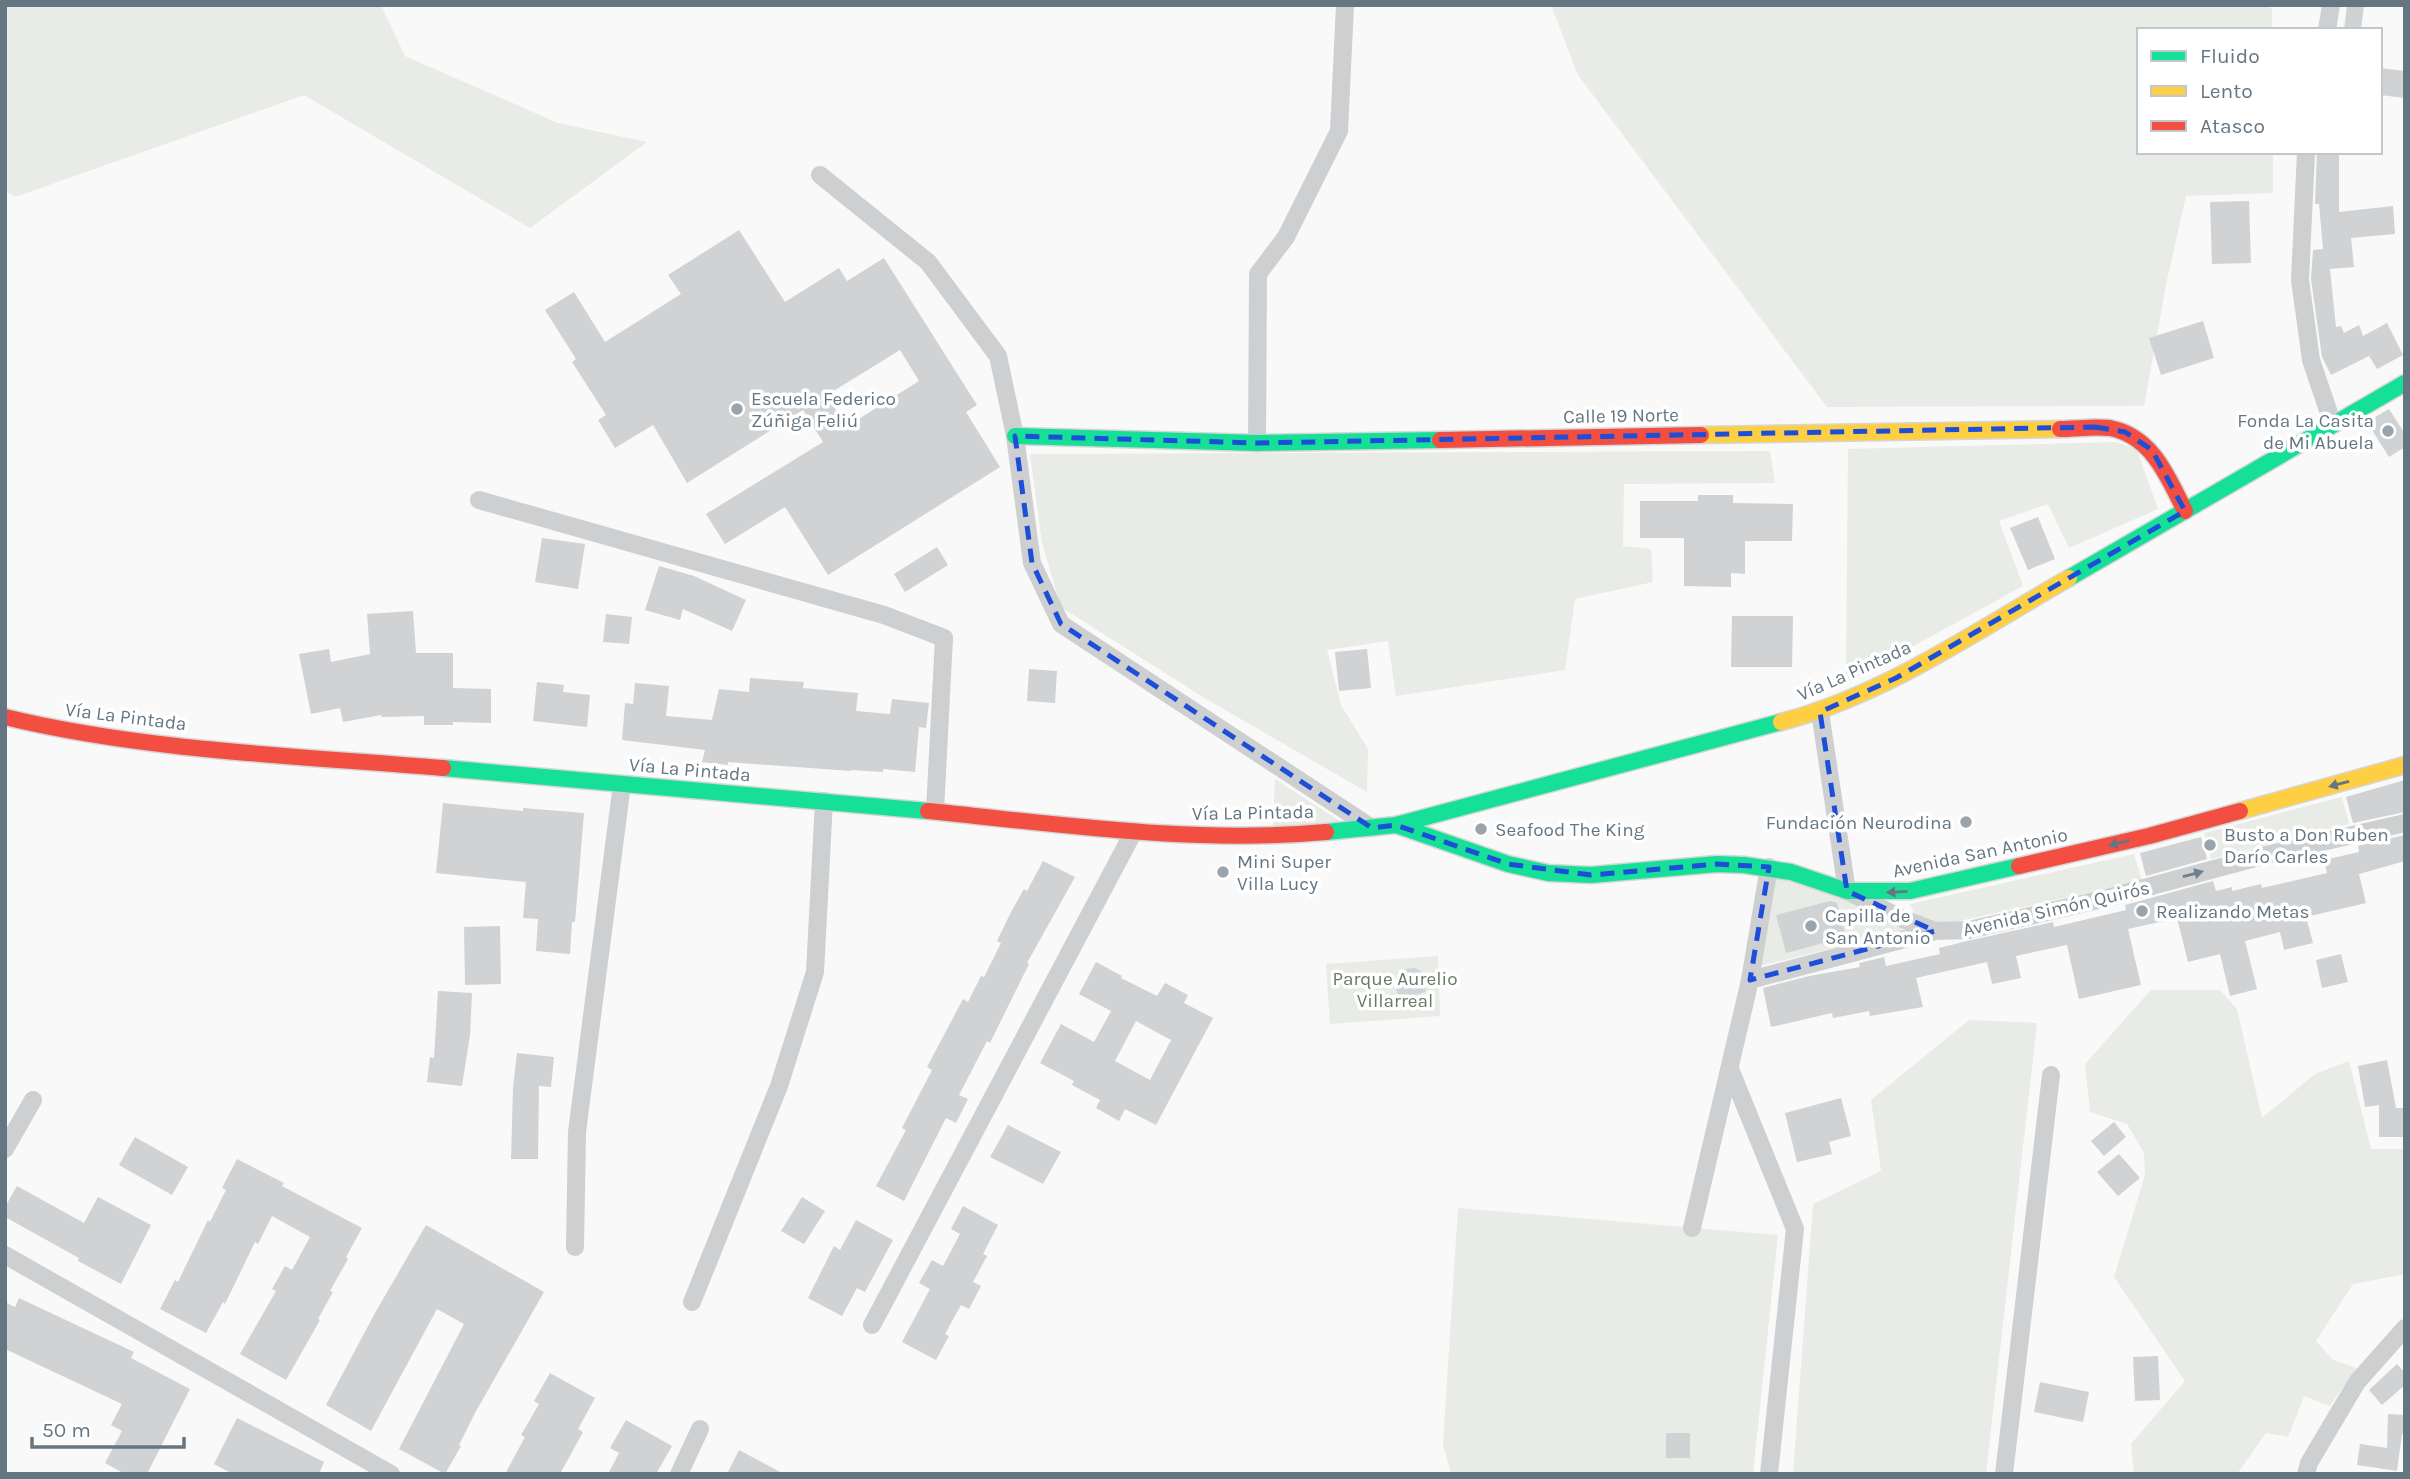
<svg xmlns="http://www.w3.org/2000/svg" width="2410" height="1479" viewBox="0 0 2410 1479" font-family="Karla,sans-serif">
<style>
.green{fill:#e8ebe6}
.water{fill:#ced6d9}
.building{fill:#d0d2d3;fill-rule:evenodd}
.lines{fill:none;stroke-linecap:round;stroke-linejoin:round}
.fast-casing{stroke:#d5d6d7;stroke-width:19}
.slow-casing{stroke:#d5d6d7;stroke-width:19}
.jam-casing{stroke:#d5d6d7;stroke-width:19}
.street{stroke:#cecfd0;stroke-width:18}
.fast{stroke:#16e098;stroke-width:16}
.slow{stroke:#ffcf43;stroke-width:16}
.jam{stroke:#f24e42;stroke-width:16}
.oneway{fill:#657683}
.oneway2{fill:#707f8b}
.marked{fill:none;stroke:#1d4ed8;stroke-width:5;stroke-dasharray:14 9;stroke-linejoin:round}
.poi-dot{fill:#99a4ac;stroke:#fff;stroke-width:2.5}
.labels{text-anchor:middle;stroke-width:7;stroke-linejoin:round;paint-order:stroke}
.poi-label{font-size:19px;fill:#657683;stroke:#fff;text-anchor:start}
.street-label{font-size:19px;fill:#657683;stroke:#fff}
.park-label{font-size:19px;fill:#687a64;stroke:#fff}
</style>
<rect width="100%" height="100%" fill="#f9f9f9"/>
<g class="green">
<path d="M 5,5 L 381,5 L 405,56 L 558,123 L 647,142 L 530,228 L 304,95 L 15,197 L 5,191 Z"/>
<path d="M 1551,5 L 2254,5 L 2272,8 L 2272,30 L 2139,30 L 2139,152 L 2273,152 L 2273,193 L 2186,196 L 2167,280 L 2144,406 L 1827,407 L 1578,75 Z"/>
<path d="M 2117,442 L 2137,450 L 2158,509 L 2069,548 L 2048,504 L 1999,521 L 2023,586 L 1846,683 L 1848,449 Z"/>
<path d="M 1770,451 L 1775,483 L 1624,484 L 1623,546 L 1651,549 L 1653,582 L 1575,599 L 1565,670 L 1396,696 L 1388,641 L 1327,650 L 1341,705 L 1368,749 L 1367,792 L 1206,699 L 1061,607 L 1042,543 L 1030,454 Z"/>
<path d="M 1275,779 L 1341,822 L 1273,826 Z"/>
<path d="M 2342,797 L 2349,824 L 2211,859 L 2204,833 Z"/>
<path d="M 2134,854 L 2142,881 L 1941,925 L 1917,919 L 1910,904 Z"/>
<path d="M 1773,877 L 1844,895 L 1913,929 L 1755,967 Z"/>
<path d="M 1438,956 L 1440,1016 L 1330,1024 L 1326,964 Z"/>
<path d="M 2151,990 L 2220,990 L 2237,1009 L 2262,1118 L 2315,1074 L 2349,1061 L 2371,1149 L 2405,1149 L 2405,1274 L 2353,1284 L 2316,1341 L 2333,1360 L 2356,1368 L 2330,1406 L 2304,1396 L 2288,1437 L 2266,1433 L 2237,1474 L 2134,1474 L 2131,1444 L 2185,1381 L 2114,1277 L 2145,1175 L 2144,1153 L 2127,1124 L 2090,1112 L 2085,1064 Z"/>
<path d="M 1969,1020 L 2037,1023 L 1986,1474 L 1793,1474 L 1813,1204 L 1881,1171 L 1871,1100 Z"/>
<path d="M 1458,1208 L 1778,1235 L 1753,1474 L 1451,1474 L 1443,1444 Z"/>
</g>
<path class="water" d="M 1415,968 C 1426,973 1428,980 1425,992 L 1407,997 L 1398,995 L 1395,984 L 1398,972 L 1404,969 Z"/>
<g class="building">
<path d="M 2347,5 L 2364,5 L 2361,30 L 2344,30 Z"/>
<path d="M 2380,68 L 2405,71 L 2405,98 L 2380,95 Z"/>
<path d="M 2317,152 L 2339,152 L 2339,212 L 2393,206 L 2395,234 L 2351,238 L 2354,267 L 2330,269 L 2336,327 L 2341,326 L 2344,333 L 2359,325 L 2363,336 L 2387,323 L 2403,355 L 2377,369 L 2369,356 L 2331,375 L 2322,357 L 2311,279 L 2313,250 L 2323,249 L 2319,204 L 2315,204 Z"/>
<path d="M 2249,201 L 2251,263 L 2212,264 L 2210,202 Z"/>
<path d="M 739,230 L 785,302 L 839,268 L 847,281 L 884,258 L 977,405 L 966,412 L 1000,467 L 828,575 L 785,507 L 725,544 L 706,514 L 823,442 L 803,410 L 687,483 L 653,425 L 615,448 L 598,420 L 606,415 L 572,362 L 576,359 L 545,310 L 574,292 L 605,342 L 681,294 L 668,275 ZM 900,350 L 919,381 L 846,427 L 827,395 Z"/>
<path d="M 2203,321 L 2214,358 L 2161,375 L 2149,338 Z"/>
<path d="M 2389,409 L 2405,434 L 2405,447 L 2389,457 L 2367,422 Z"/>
<path d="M 1698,495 L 1733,495 L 1733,503 L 1793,504 L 1792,541 L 1745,541 L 1745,574 L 1731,573 L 1731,587 L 1684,586 L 1684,538 L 1640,538 L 1640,501 L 1698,501 Z"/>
<path d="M 2038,517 L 2055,559 L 2028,570 L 2010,528 Z"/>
<path d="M 542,538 L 585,544 L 578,589 L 535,582 Z"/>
<path d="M 937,547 L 948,565 L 905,592 L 894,574 Z"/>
<path d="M 659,566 L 694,576 L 746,600 L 732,631 L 683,609 L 680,620 L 645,610 Z"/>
<path d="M 413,611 L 416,653 L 453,653 L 453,688 L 491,689 L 491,723 L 453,722 L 453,725 L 424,725 L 424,716 L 382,717 L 381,715 L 343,722 L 340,708 L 311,714 L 299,654 L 329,649 L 331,662 L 370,654 L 367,614 Z"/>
<path d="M 606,614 L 632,617 L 629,644 L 603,642 Z"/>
<path d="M 1732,616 L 1793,616 L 1792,667 L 1731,667 Z"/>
<path d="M 1367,649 L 1371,688 L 1339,691 L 1335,652 Z"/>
<path d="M 1029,669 L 1057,671 L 1055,703 L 1027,701 Z"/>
<path d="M 750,678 L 804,682 L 803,688 L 858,693 L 856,711 L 890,714 L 892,699 L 929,703 L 926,728 L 919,727 L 915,772 L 883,769 L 883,772 L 851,770 L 851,771 L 728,762 L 728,765 L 702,762 L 705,750 L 622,740 L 625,703 L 633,704 L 635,683 L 669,686 L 666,716 L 712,720 L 719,689 L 749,692 Z"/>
<path d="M 537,682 L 564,685 L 563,692 L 590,695 L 587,727 L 533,721 Z"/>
<path d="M 2405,780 L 2405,812 L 2353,823 L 2346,797 Z"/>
<path d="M 443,803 L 523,811 L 523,808 L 584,813 L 575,922 L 572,922 L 570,954 L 536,951 L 538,919 L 523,918 L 526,882 L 436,873 Z"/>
<path d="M 2405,835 L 2405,861 L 2359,874 L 2366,903 L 2306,917 L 2313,943 L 2284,950 L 2280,932 L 2245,941 L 2257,989 L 2230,996 L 2220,954 L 2188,962 L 2177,918 L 2128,929 L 2141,985 L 2079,999 L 2067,945 L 2016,956 L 2021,978 L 1992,984 L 1987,962 L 1916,978 L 1923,1007 L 1870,1016 L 1869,1011 L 1833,1018 L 1832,1013 L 1771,1027 L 1763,988 L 1809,976 L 1860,967 L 1859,963 L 1872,960 L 1884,957 L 1886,966 L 1940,954 L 1939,948 L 1967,941 L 2053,922 L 2054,927 L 2126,910 L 2125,905 L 2213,881 L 2216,891 L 2232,887 L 2232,891 L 2261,884 L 2262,888 L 2327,873 L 2324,860 L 2359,852 L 2358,846 Z"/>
<path d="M 2201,837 L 2207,859 L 2146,876 L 2140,853 Z"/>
<path d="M 1043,861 L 1075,877 L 1027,963 L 1029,964 L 990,1043 L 987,1041 L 959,1095 L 968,1099 L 956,1123 L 946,1118 L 904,1201 L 876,1186 L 906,1130 L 902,1128 L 932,1070 L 927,1067 L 963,999 L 968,1002 L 981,976 L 984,977 L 1001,943 L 997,941 L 1011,912 L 1024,889 L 1027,891 Z"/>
<path d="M 1830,901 L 1837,903 L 1846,937 L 1786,953 L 1776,915 Z"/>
<path d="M 500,926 L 501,984 L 465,985 L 464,927 Z"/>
<path d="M 2341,954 L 2348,982 L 2322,988 L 2316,960 Z"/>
<path d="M 1096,962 L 1122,976 L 1121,978 L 1157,996 L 1165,983 L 1188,995 L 1184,1003 L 1213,1018 L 1156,1125 L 1125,1109 L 1119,1121 L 1096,1108 L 1100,1100 L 1072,1085 L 1074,1081 L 1040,1063 L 1061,1024 L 1094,1042 L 1111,1011 L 1079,994 ZM 1136,1021 L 1171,1040 L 1150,1080 L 1115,1061 Z"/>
<path d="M 438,991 L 472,993 L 470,1035 L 462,1086 L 427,1082 L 430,1057 L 434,1058 Z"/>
<path d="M 517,1053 L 554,1057 L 551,1087 L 539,1086 L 538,1159 L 511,1159 L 513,1087 Z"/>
<path d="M 2387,1060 L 2396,1108 L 2405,1108 L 2405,1137 L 2379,1137 L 2379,1105 L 2365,1107 L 2358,1066 Z"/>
<path d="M 1841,1098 L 1851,1136 L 1829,1142 L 1832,1154 L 1797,1162 L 1785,1113 Z"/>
<path d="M 2114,1122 L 2126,1137 L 2104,1156 L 2091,1141 Z"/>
<path d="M 1008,1125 L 1061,1152 L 1043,1184 L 990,1157 Z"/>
<path d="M 135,1137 L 188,1167 L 172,1195 L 119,1165 Z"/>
<path d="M 2119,1154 L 2140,1178 L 2118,1196 L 2097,1172 Z"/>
<path d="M 237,1159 L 284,1183 L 282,1186 L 362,1228 L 346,1257 L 348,1259 L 330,1291 L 333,1292 L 318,1319 L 320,1320 L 286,1380 L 240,1354 L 276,1291 L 272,1289 L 285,1266 L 292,1270 L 310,1237 L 272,1216 L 258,1244 L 255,1242 L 225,1304 L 223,1302 L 206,1333 L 160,1309 L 175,1280 L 178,1282 L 208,1220 L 210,1222 L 226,1190 L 222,1188 Z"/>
<path d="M 17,1186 L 84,1223 L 98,1197 L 151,1225 L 121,1284 L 78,1261 L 79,1258 L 5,1217 L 5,1207 Z"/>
<path d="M 802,1197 L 825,1211 L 804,1244 L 781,1231 Z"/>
<path d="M 963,1206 L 998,1225 L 983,1254 L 987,1256 L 973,1282 L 981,1286 L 969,1309 L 961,1305 L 945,1334 L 949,1336 L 936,1360 L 902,1342 L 930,1289 L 919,1283 L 932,1260 L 943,1266 L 960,1234 L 951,1229 Z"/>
<path d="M 856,1220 L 893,1240 L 865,1292 L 857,1288 L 842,1316 L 808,1298 L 834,1246 L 840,1250 Z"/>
<path d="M 426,1225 L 544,1292 L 475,1413 L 459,1445 L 461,1446 L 445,1474 L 399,1449 L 464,1324 L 437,1309 L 371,1431 L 326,1405 L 375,1313 Z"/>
<path d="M 19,1298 L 134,1352 L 131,1358 L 190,1389 L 147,1474 L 125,1474 L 105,1463 L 122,1431 L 111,1425 L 122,1404 L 5,1349 L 5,1302 L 15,1307 Z"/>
<path d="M 2158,1356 L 2160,1400 L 2135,1401 L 2133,1357 Z"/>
<path d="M 2397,1364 L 2405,1373 L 2405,1385 L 2382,1405 L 2369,1390 Z"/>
<path d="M 550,1373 L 595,1398 L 578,1429 L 583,1432 L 560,1474 L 505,1474 L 525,1437 L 521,1435 L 539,1404 L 534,1401 Z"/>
<path d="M 2040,1382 L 2089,1392 L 2083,1422 L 2034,1412 Z"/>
<path d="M 2388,1414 L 2405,1415 L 2405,1434 L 2402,1434 L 2397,1471 L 2357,1465 L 2360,1444 L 2387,1448 Z"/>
<path d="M 237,1418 L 324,1462 L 319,1474 L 233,1474 L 214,1464 Z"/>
<path d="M 626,1420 L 672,1446 L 656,1474 L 608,1474 L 619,1453 L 610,1448 Z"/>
<rect x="1666" y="1433" width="24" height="25"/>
<path d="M 739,1450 L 784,1474 L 727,1474 Z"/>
</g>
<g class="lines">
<g class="fast-casing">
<g id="fast">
<path d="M 1015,436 L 1257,443 L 1440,440"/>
<path d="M 2069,578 L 2405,383"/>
<path d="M 443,768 L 928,811"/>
<path d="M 1396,825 L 1508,864 L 1548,873 L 1591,875 L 1717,864 L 1744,865 L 1791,872 L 1847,891 L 1910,891 L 2019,866"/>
<path d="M 1326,832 L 1396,825 L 1781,722"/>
</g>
</g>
<g class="slow-casing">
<g id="slow">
<path d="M 1701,435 L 2060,429"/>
<path d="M 1781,722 C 1885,695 1976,631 2069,578"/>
<path d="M 2240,811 L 2405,765"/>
</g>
</g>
<g class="jam-casing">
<g id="jam">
<path d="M 2060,429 C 2076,429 2094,426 2110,428 C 2152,436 2168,477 2185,511"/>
<path d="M 1440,440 L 1701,435"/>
<path d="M 5,717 C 145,751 300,756 443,768"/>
<path d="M 928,811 C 1059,824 1193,844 1326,832"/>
<path d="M 2019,866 L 2149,836 L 2240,811"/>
</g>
</g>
<g class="street">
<path d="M 2327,30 L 2331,5"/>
<path d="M 2306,152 L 2300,280 L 2311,360 L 2333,425"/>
<path d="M 820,175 L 928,262 L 998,356 L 1015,436 L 1032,563 L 1061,624 L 1372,828"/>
<path d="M 1257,443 L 1258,274 L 1286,237 L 1339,131 L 1345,5"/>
<path d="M 479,500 L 884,615 L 944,638 L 935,811"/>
<path d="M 1820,712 L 1847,891 L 1903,919 L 1935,931 L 1969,930 L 2107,898 L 2270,854 L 2405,823"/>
<path d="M 1750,980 L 1935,931"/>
<path d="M 1730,1069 L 1795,1229 L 1769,1474"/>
<path d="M 5,1149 L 33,1100"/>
<path d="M 1692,1228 L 1750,980 L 1769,867"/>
<path d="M 575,1247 L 577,1132 L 622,784"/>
<path d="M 5,1255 L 391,1474"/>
<path d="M 692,1302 L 779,1086 L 815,972 L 824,801"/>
<path d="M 872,1325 L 1134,831"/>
<path d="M 679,1474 L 700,1429"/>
<path d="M 2004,1474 L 2051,1075"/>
<path d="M 2306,1474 L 2309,1463 L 2357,1382 L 2405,1328"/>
</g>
<use href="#fast" class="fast"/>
<use href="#slow" class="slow"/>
<use href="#jam" class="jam"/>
</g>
<defs><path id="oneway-solid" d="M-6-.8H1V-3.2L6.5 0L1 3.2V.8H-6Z" transform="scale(1.75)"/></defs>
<g class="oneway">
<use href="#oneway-solid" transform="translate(2339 784) rotate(165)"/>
<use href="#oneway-solid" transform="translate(2119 843) rotate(167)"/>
<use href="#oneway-solid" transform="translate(1897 892) rotate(177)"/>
</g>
<use class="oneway2" href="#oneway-solid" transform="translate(2193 874) rotate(-15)"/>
<path class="marked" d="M 2095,427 L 2125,432 L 2152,450 L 2185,511 L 1896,678 L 1820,712 L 1847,891 L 1935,931 L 1750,980 L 1769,867 L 1717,864 L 1591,875 L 1508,864 L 1396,825 L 1372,828 L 1061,624 L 1032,563 L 1015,436 L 1257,443 Z"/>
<g class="poi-dot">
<circle cx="737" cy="409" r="7"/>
<circle cx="2388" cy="431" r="7"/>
<circle cx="1966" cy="822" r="7"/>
<circle cx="1481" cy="829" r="7"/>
<circle cx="2210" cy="845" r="7"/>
<circle cx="1223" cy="872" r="7"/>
<circle cx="2142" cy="911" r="7"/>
<circle cx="1811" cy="926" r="7"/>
</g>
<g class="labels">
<g class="poi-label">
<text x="751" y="405">Escuela Federico<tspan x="751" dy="22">Zúñiga Feliú</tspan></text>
<text x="2374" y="427" text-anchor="end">Fonda La Casita<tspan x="2374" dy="22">de Mi Abuela</tspan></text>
<text x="1952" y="829" text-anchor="end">Fundación Neurodina</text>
<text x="1495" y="836">Seafood The King</text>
<text x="2224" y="841">Busto a Don Ruben<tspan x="2224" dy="22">Darío Carles</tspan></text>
<text x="1237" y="868">Mini Super<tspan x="1237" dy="22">Villa Lucy</tspan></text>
<text x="2156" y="918">Realizando Metas</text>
<text x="1825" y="922">Capilla de<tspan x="1825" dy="22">San Antonio</tspan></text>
</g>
<g class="street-label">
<text transform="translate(1621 415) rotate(-1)" y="7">Calle 19 Norte</text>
<text transform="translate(1854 670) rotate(-24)" y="7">Vía La Pintada</text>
<text transform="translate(126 716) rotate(7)" y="7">Vía La Pintada</text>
<text transform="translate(690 769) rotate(5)" y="7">Vía La Pintada</text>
<text transform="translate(1253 812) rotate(-1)" y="7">Vía La Pintada</text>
<text transform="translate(1980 852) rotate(-12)" y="7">Avenida San Antonio</text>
<text transform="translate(2056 908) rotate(-13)" y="7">Avenida Simón Quirós</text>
</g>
<g class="park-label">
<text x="1395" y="985">Parque Aurelio<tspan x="1395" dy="22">Villarreal</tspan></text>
</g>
</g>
<rect width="2410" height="1479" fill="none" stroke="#657683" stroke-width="14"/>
<rect x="2137" y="28" width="245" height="126" fill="#ffffff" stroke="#c1c8cd" stroke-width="2"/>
<rect x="2151" y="51" width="35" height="10" fill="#16e098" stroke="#c1c8cd" stroke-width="2"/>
<text x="2200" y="63" font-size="21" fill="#657683">Fluido</text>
<rect x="2151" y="86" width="35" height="10" fill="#ffcf43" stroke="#c1c8cd" stroke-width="2"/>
<text x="2200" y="98" font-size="21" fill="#657683">Lento</text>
<rect x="2151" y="121" width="35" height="10" fill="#f24e42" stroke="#c1c8cd" stroke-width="2"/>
<text x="2200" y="133" font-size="21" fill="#657683">Atasco</text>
<path d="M32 1437v10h152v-10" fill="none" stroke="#657683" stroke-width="3.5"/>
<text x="42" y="1437" font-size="21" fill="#657683" stroke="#ffffff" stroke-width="5" paint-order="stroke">50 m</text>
</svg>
